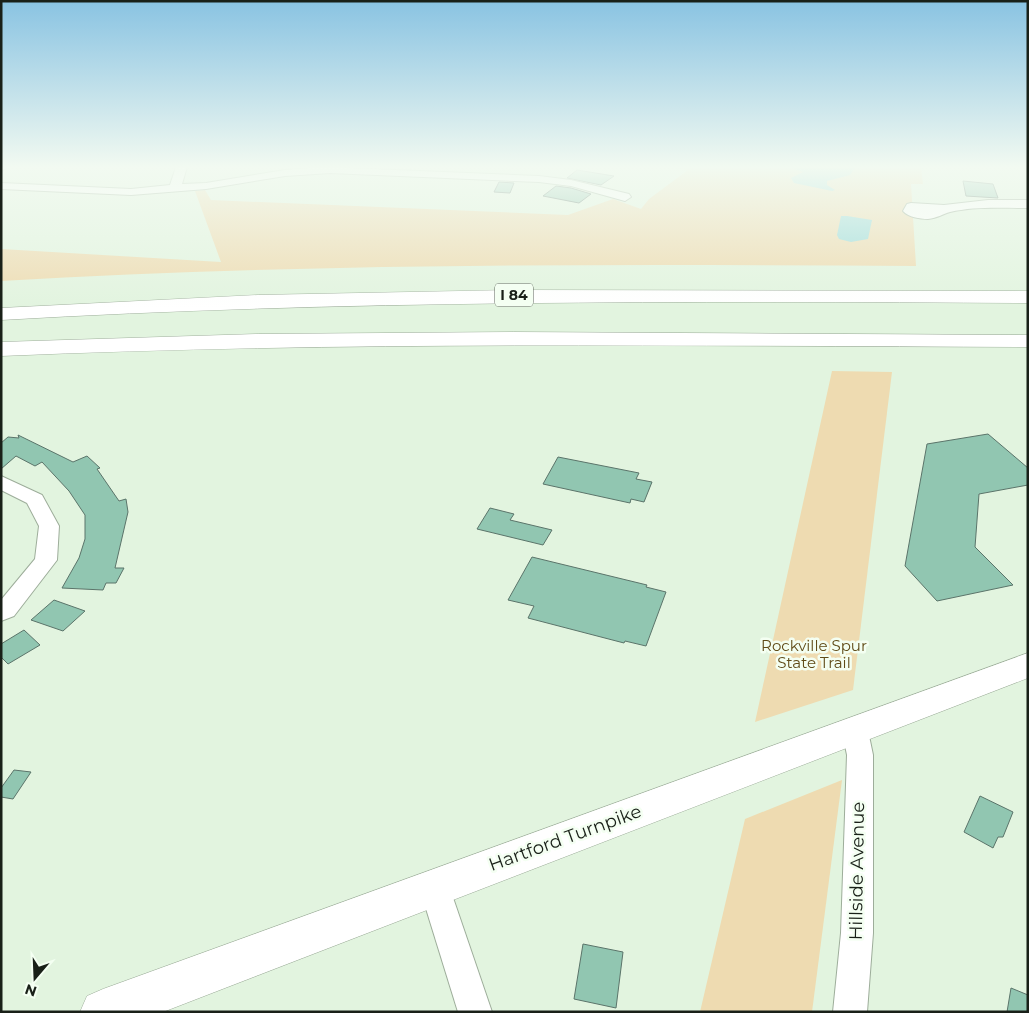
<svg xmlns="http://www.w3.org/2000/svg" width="1029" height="1013" viewBox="0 0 1029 1013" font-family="Montserrat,sans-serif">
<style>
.green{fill:#eedbb1}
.water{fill:#9cdad9}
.building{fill:#91c6b1;stroke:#5b746a}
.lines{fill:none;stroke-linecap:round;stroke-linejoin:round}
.minor-casing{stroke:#9dad9a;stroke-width:2}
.secondary-casing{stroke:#9dad9a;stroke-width:1}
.motorway-casing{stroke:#9dad9a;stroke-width:1}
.minor{fill:#fff;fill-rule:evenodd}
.secondary{fill:#fff;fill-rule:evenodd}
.motorway{fill:#fff;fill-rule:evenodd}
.labels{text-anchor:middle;stroke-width:5;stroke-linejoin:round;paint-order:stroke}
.shield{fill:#f4fff2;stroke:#5b6359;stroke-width:1}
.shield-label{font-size:14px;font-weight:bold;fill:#192018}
.park-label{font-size:15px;fill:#604b17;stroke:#f4fff2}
.near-street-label{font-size:18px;fill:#192018;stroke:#f4fff2}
</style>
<rect width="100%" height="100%" fill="#e2f4df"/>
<g class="green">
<path d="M 670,167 L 921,167 L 923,184 L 911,184 L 916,266 C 610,264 307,263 1,281 L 1,249 L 221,262 L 195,191 L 205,190 L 211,200 L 568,215 L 613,199 L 641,209 L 649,199 L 688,170 Z"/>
<path d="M 832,371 L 892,372 L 853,690 L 755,722 Z"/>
<path d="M 842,780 L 812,1012 L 700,1012 L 745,819 Z"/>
</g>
<g class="water">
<path d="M 789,167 L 855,167 L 850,175 L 827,181 L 827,185 L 835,190 L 832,191 L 794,183 L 791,178 L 803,172 Z"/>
<path d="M 841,216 L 847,216 L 872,220 L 868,239 L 851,242 L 839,239 L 837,235 Z"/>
</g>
<g class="building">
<path d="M 577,170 L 614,176 L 601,185 L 567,178 Z"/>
<path d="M 963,181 L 993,184 L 998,198 L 966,196 Z"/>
<path d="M 499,182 L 514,183 L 510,193 L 494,192 Z"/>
<path d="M 556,186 L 571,188 L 591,194 L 579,203 L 543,196 Z"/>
<path d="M 988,434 L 1028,468 L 1028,485 L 979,494 L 975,547 L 1013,585 L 937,601 L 905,566 L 927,444 Z"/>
<path d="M 18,435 L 73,462 L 87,456 L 100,468 L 97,469 L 119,501 L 126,499 L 128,512 L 115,568 L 124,568 L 116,583 L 106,583 L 103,590 L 62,588 L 79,558 L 85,539 L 85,515 L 69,491 L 42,462 L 35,466 L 16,456 L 1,469 L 1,443 L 8,437 L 19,438 Z"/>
<path d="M 558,457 L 639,473 L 636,479 L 652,482 L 644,502 L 631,499 L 630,503 L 543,484 Z"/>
<path d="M 490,508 L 514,514 L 510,520 L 552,530 L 543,545 L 477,529 Z"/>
<path d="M 532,557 L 647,585 L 646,587 L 666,592 L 646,646 L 625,641 L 624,643 L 528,618 L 534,606 L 508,600 Z"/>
<path d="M 54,600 L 85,611 L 63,631 L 31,620 Z"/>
<path d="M 24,630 L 40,645 L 8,664 L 1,657 L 1,644 Z"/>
<path d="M 14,770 L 31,772 L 13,799 L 1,797 L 1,788 Z"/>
<path d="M 980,796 L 1013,812 L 1003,837 L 998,837 L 993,848 L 964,832 Z"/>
<path d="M 583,944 L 623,952 L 616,1008 L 574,999 Z"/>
<path d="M 1011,988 L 1028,995 L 1028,1012 L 1007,1012 Z"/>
</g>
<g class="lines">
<g class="minor-casing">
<g id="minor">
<path d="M 1,167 L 8,167 L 1,171 Z"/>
<path d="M 176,167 L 187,167 L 182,184 L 206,183 L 285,170 L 323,167 L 539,176 L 571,180 L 629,194 L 631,197 L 625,201 L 571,186 L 539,182 L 330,173 L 285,176 L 206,189 L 131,195 L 1,189 L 1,183 L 131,189 L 170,185 Z"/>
<path d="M 988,200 L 1028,200 L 1028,208 C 1002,208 975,206 950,212 C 943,214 937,218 928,219 C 920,219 908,217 903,211 L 907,204 L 911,203 L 944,205 Z"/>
<path d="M 1,476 L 42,495 L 59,526 L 57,560 L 14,616 L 1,621 L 1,600 L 35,559 L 39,526 L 27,503 L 1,490 Z"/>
<path d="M 855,721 L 864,724 L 868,731 L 873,755 L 873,933 L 867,1012 L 833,1012 L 841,933 L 847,755 L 842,731 L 846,724 Z"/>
<path d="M 434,872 L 445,876 L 449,886 L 492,1012 L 458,1012 L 419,886 L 423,876 Z"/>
</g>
</g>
<g class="secondary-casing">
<path id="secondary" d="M 1028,653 L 1028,678 L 163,1012 L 80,1012 L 87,996 L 103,989 Z"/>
</g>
<g class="motorway-casing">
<g id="motorway">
<path d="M 514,290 L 1028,291 L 1028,303 C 685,301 343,300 1,320 L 1,308 L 258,295 Z"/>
<path d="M 514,332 L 1028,335 L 1028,347 C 685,346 343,341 1,356 L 1,342 L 258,334 Z"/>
</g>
</g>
<use href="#minor" class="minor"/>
<use href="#secondary" class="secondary"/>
<use href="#motorway" class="motorway"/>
</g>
<linearGradient id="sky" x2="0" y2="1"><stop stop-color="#89c3e2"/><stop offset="0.54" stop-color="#f2faf1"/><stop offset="1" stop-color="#f2faf1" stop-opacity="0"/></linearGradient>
<rect width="1029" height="309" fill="url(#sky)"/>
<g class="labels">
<rect class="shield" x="495" y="283.5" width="38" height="23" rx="4"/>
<g class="shield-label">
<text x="514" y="300">I 84</text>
</g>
<g class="park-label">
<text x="814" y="651">Rockville Spur<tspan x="814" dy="17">State Trail</tspan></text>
</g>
<g class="near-street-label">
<text transform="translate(565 838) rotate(-20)" y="6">Hartford Turnpike</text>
<text transform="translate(857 871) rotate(-89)" y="6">Hillside Avenue</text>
</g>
</g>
<rect width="1029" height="1013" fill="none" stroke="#192018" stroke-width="5"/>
<g transform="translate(35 978) rotate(199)" stroke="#f4fff2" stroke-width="4" paint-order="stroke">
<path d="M0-4L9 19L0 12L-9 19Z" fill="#192018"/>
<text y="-8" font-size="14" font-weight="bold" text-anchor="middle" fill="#192018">N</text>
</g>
</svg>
